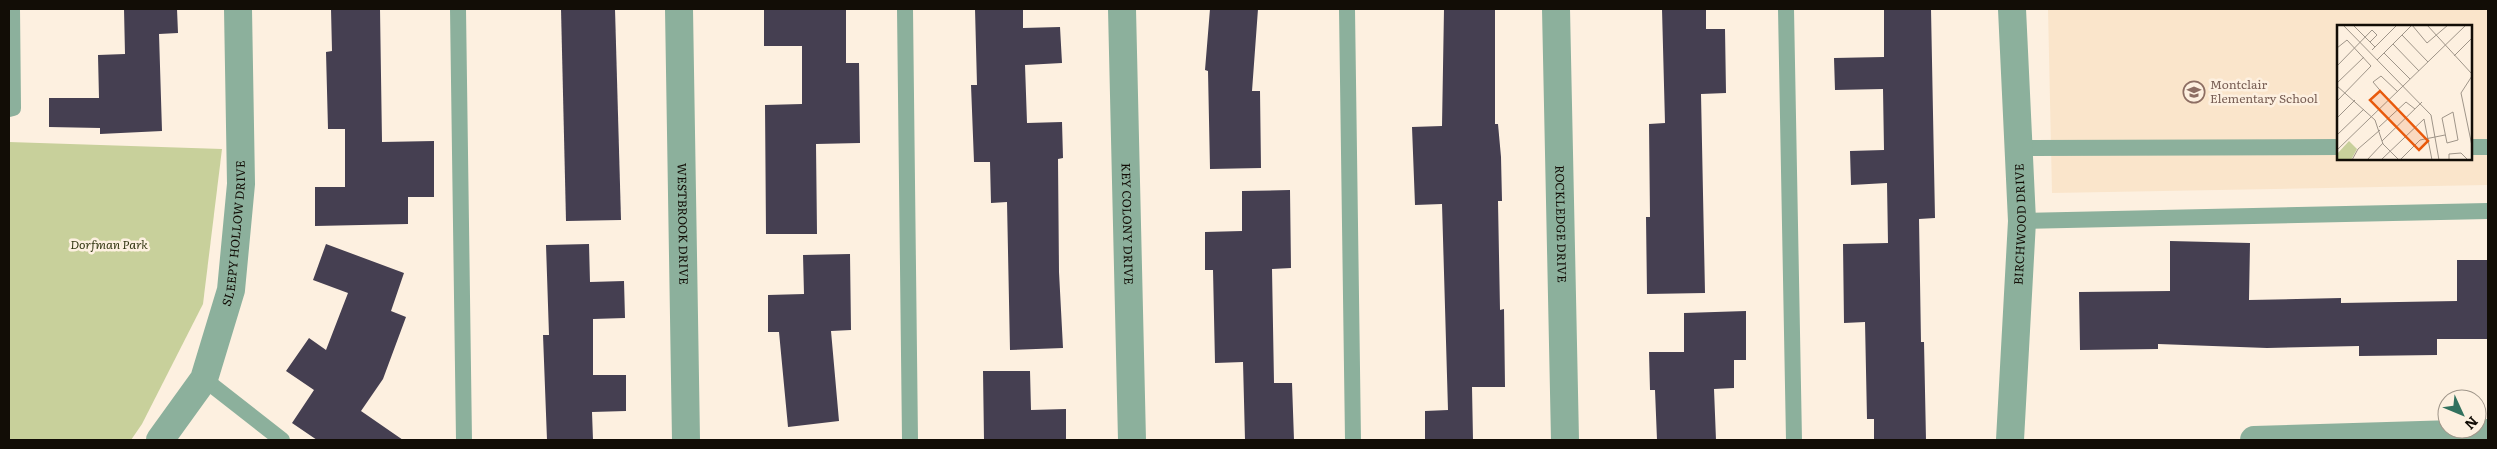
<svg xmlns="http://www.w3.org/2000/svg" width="2497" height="449" viewBox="0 0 2497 449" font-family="Literata,serif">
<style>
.built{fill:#fae5cb;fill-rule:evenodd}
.green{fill:#c8d09b}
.building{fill:#453f51}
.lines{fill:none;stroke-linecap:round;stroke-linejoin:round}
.service{stroke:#8cb09c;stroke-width:16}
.minor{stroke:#8cb09c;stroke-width:28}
.tertiary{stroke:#8cb09c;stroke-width:28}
.labels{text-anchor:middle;stroke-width:5;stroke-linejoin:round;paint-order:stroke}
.education-label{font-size:12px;fill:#785e54;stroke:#fdf0e0;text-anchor:start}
.street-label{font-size:12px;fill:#120d06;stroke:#fdf0e0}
.park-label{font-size:12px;font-style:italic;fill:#343814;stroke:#fdf0e0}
.inset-road{fill:none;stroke:#9f9589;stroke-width:1}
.view{fill:#e8590c;fill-opacity:0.15;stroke:#e8590c;stroke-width:2.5}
.inset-edge{fill:none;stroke:#120d06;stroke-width:2.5}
</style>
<rect width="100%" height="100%" fill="#fdf0e0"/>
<path class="built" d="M 2048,9 L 2488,9 L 2488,185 L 2052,193 ZM 2338,26 L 2471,26 L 2471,159 L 2338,159 Z"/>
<path class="green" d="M 9,142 L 222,149 L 203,304 L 142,424 L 131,440 L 9,440 Z"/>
<g class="building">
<path d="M 124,9 L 177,9 L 178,33 L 159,34 L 162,131 L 100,134 L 100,128 L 49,127 L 49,98 L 99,98 L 98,55 L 125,54 Z"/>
<path d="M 331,9 L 380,9 L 382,142 L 434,141 L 434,197 L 408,197 L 408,224 L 315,226 L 315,187 L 345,187 L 345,129 L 328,129 L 326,52 L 332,51 Z"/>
<path d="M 561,9 L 615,9 L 621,220 L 566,221 Z"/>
<path d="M 764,9 L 846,9 L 846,63 L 859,63 L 860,143 L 816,144 L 817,234 L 766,234 L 765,105 L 802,104 L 802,46 L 764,46 Z"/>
<path d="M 975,9 L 1023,9 L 1023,28 L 1060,27 L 1062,63 L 1025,65 L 1027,123 L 1062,122 L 1063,158 L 1058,159 L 1059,272 L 1063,348 L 1010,350 L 1007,202 L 991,203 L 990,162 L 974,162 L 971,85 L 977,85 Z"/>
<path d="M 1210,9 L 1258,9 L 1252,91 L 1260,91 L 1261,168 L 1210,169 L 1208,71 L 1205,70 Z"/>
<path d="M 1444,9 L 1495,9 L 1495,124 L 1498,124 L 1501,157 L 1502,201 L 1498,201 L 1500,310 L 1504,309 L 1505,387 L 1472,387 L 1473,440 L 1425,440 L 1425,411 L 1448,410 L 1442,204 L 1415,205 L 1412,127 L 1442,126 Z"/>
<path d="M 1662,9 L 1706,9 L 1706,29 L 1725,29 L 1726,93 L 1701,94 L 1705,293 L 1647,294 L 1646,217 L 1650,217 L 1649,124 L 1665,123 Z"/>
<path d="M 1884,9 L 1931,9 L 1935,218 L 1919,219 L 1921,342 L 1924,342 L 1926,440 L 1874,440 L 1874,419 L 1867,419 L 1865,322 L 1844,323 L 1843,244 L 1888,243 L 1887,183 L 1851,185 L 1850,151 L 1884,150 L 1883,89 L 1835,90 L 1834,58 L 1884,57 Z"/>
<path d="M 1290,190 L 1291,268 L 1272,269 L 1274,383 L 1292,383 L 1294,440 L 1245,440 L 1243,362 L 1215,363 L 1213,270 L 1205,270 L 1205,232 L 1242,231 L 1242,191 Z"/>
<path d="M 2170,241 L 2250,243 L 2249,300 L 2341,298 L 2341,303 L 2457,301 L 2457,260 L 2488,260 L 2488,339 L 2437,339 L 2437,355 L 2359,356 L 2359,346 L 2267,348 L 2158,344 L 2158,349 L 2080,350 L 2079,292 L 2170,291 Z"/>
<path d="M 326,244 L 404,273 L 391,311 L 406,317 L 383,379 L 361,411 L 403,440 L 317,440 L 292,423 L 314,390 L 286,371 L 309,338 L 326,350 L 348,293 L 313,280 Z"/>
<path d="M 589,244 L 590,282 L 624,281 L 625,318 L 593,319 L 593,375 L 626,375 L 626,411 L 592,412 L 593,440 L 547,440 L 543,335 L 549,335 L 546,245 Z"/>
<path d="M 850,254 L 851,330 L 831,331 L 839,421 L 788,427 L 779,332 L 768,332 L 768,295 L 804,294 L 803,255 Z"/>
<path d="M 1746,311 L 1746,360 L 1734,360 L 1734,388 L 1714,389 L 1716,440 L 1657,440 L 1655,390 L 1650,390 L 1649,352 L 1684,352 L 1684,313 Z"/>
<path d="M 983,371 L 1030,371 L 1031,410 L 1066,409 L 1066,440 L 984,440 Z"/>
</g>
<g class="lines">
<g class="service">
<path d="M 458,9 L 464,440"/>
<path d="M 905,9 L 910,440"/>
<path d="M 1347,9 L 1353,440"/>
<path d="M 1786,9 L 1794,440"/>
<path d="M 9,109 L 13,108 L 12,9"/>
<path d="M 2471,147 L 2488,147"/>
<path d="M 2019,148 L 2338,147"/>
<path d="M 2022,221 L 2488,211"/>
<path d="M 204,379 L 282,440"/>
</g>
<g class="minor">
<path id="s1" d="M 679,9 L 686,440"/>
<path id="s2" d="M 1122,9 L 1132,440"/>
<path id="s3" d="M 1556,9 L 1565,440"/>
<path id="s4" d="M 160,440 L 204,379 L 231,290 L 241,184 L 238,9"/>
<path d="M 2254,440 L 2488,433"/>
</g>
<path class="tertiary" id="s5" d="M 2010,440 L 2022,221 L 2012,9"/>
</g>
<defs>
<g id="school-ring" transform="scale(1.125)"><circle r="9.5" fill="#fdf0e0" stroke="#8d6e63" stroke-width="1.5"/><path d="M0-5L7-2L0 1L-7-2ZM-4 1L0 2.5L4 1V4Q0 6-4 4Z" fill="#8d6e63"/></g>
</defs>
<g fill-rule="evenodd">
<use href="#school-ring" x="2194" y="92"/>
</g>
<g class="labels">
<g class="education-label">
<text x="2210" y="89">Montclair<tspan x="2210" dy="14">Elementary School</tspan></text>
</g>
<g class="street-label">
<text dy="4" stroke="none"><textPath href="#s3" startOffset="215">ROCKLEDGE DRIVE</textPath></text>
<text dy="4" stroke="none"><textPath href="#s1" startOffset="215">WESTBROOK DRIVE</textPath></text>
<text dy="4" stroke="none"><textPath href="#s2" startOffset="215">KEY COLONY DRIVE</textPath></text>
<text dy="4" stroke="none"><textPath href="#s5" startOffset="216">BIRCHWOOD DRIVE</textPath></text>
<text dy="4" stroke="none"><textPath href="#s4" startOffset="225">SLEEPY HOLLOW DRIVE</textPath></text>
</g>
<g class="park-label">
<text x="109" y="249">Dorfman Park</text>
</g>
</g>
<g transform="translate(2337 25)">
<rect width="135" height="135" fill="#fdf0e0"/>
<path d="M 12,116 L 20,124 L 14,135 L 1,135 L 0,129 Z" fill="#c8d09b"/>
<path class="inset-road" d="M 6,0 L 94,90 L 102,135M 16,0 L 38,22M 75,0 L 90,18 L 111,0M 90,0 L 135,49M 65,10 L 91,37M 56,19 L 82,46M 0,23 L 10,15 L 34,41 L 0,76M 35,25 L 60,0M 47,28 L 73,54M 117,31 L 135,13M 40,35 L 75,0M 0,41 L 35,5 L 40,10 L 33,17M 135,51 L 124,68 L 135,121M 0,58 L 27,32M 0,61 L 38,95 L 46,119 L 62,135M 52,76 L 36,57 L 44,51 L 61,67M 116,87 L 121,115 L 110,118 L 105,93 ZM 0,93 L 18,75M 42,102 L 69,77 L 78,84M 0,110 L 27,84M 45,116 L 85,77M 0,125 L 129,0M 45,134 L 87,94 L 95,135M 15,135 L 21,124 L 43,105M 30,135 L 46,118M 63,135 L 83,115 L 108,110M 112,135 L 112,129 L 124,128 L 131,135"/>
<path class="view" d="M 43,66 L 91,116 L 82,125 L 33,75 Z"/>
<rect width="135" height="135" class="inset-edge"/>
</g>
<rect width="2497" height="449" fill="none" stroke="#120d06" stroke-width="20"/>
<g transform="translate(2462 414) rotate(134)"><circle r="24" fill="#fdf0e0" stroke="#9f9589"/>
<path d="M0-4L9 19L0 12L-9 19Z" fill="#32715e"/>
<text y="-8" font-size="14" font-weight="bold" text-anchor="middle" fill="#120d06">N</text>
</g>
</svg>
